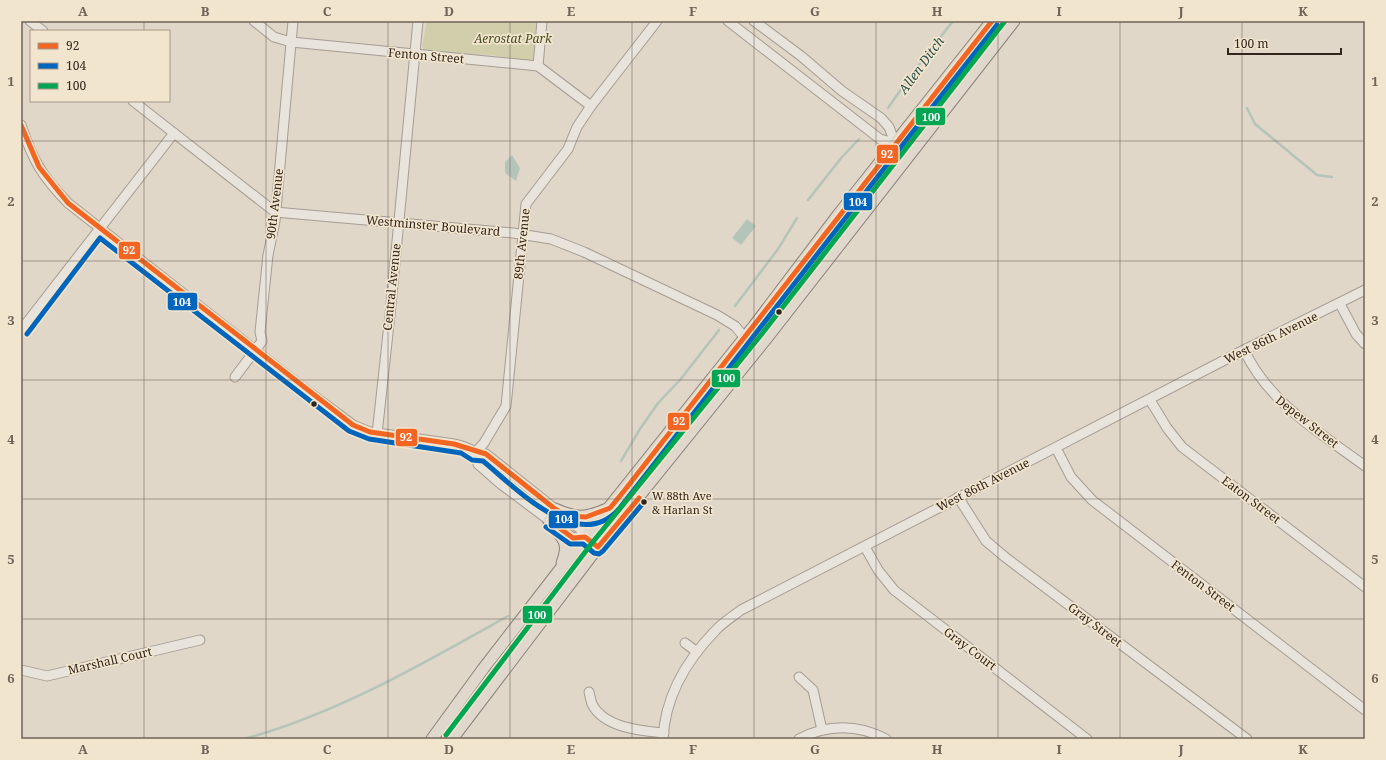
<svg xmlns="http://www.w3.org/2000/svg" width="1386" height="760" viewBox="0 0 1386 760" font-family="'Noto Serif',serif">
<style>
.green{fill:#d1ceac}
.water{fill:#b5c4b9}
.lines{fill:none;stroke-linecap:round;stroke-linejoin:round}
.stream{stroke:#b5c4b9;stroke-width:2.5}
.minor-casing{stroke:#a59c93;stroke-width:11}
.major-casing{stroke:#8a8279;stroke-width:13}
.minor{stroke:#e8e3db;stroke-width:9}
.major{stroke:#e0d8cc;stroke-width:11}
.bus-1-casing{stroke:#f2e5ce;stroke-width:8}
.bus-2-casing{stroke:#f2e5ce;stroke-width:8}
.bus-3-casing{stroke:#f2e5ce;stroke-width:8}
.bus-1{stroke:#f26522;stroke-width:5}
.bus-2{stroke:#0065bd;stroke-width:5}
.bus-3{stroke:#00a651;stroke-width:5}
.grid{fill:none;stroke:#6f6359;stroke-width:1;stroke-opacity:0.55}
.bus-dot{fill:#32251c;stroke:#f2e5ce;stroke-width:1.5}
.labels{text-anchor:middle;stroke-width:3.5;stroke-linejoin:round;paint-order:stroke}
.bus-label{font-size:11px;fill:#32251c;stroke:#f2e5ce;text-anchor:start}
.park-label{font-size:12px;font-style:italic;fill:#464d24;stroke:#f2e5ce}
.street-label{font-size:12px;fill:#32251c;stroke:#f2e5ce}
.water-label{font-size:13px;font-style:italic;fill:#2d514c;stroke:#f2e5ce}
.line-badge{stroke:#f2e5ce;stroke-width:1.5}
.badge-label{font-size:11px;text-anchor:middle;font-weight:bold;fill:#fff}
.neatline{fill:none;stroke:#6f6359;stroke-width:1.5}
.grid-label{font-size:13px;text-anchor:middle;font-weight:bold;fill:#6f6359}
</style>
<rect width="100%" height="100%" fill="#e0d7c9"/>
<path class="green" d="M 427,21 L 536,21 L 534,59 L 530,61 L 491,55 L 425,51 L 422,46 Z"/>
<g class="water">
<path d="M 512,155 L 520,168 L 516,181 L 505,173 L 505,162 Z"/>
<path d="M 747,219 L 756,226 L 741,245 L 732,238 Z"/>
</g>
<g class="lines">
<g class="stream">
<path d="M 888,108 L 911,75 L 953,21"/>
<path d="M 1247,108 L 1255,124 L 1317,175 L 1332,177"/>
<path d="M 808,200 L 842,157 L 859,139"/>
<path d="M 735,306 L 778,249 L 797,218"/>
<path d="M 621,461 L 640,429 L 658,403 L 680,380 L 719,330"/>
<path d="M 244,739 C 337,714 424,663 508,616"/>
</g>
<g class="minor-casing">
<g id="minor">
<path d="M 30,21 L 43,31"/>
<path d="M 254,21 L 274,37 L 291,42 L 538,66 L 591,106"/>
<path d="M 728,21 L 880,139 L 895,143"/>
<path d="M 754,21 L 801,56 L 842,91 L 881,118 L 889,127 L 895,143"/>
<path d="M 538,66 L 542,21"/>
<path d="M 133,101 L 275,212 L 513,233 L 551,239 L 584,252 L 717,315 L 735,326 L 745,338"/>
<path d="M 21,125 C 33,161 42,176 68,203 L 306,390 L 353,425 L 370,432 L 454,444 C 466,446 474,453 486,454 L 580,529 L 585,537 L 598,547"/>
<path d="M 1340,304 L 1356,334 L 1365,344"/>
<path d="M 21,330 L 174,133"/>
<path d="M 1244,350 C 1270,404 1319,432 1365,466"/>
<path d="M 235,377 L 262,341 L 260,332 L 268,255 L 275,221 L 293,21"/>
<path d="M 1150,400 L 1167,428 L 1182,447 L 1365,587"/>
<path d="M 377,434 L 390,315 L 418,21"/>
<path d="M 1056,448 L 1071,477 L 1092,500 L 1365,710"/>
<path d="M 475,453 L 484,443 L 506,406 L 526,204 L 568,149 L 577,127 L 591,106 L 657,21"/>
<path d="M 475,453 L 478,464 L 502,485 L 573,538 L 585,537"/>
<path d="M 958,497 L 986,541 L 1005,557 L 1247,739"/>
<path d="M 865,547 L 878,570 L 894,590 L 1087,739"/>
<path d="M 685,643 L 697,652"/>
<path d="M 21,670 L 47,676 L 200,640"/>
<path d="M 799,677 L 813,690 L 822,730"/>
<path d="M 589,692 C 590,696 591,701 592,704 C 604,728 642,731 664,733"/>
<path d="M 663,739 C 665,697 686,661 715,631 C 722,623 732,617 741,610 L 1244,350 L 1365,290"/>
<path d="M 799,739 C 827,724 858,724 886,739"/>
</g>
</g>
<g class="major-casing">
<g id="major">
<path d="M 555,509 C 577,519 586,518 607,509"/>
<path d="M 549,521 C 561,538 571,540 562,563"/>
<path d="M 432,739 L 483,669 L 575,550 L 754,326 L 838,215 L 992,21"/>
<path d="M 452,739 L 598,547 L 766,339 L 1014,21"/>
</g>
</g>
<use href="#minor" class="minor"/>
<use href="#major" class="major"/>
<g class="bus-1-casing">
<g id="bus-1">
<path d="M 21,125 L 39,167 L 68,203 L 353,425 L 370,432 L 454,444 L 486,454 L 555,509 L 569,516 L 586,517 L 610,508 L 624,491 C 747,335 868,177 992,21"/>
<path d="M 550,521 L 573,538 L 585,537 L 598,547 L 639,498"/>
</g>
</g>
<g class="bus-2-casing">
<g id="bus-2">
<path d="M 27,334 L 100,238 L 349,431 L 369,439 L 461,453 L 472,460 L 483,461 C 515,487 578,555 619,509 C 745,348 870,185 997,25"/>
<path d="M 546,527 L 570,544 L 583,544 L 594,553 L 599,554 L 603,551 L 644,502"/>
</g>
</g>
<g class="bus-3-casing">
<path id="bus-3" d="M 446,735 L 592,543 L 761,335 L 1005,21"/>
</g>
<use href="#bus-1" class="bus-1"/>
<use href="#bus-2" class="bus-2"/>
<use href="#bus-3" class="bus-3"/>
</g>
<path class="grid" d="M 144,21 L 144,31M 266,21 L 266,739M 388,21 L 388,739M 510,21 L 510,739M 632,21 L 632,739M 754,21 L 754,739M 876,21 L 876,739M 998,21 L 998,739M 1120,21 L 1120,739M 1242,21 L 1242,739M 144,101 L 144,739M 21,141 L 1365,141M 21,261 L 1365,261M 21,380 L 1365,380M 21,499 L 1365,499M 21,619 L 1365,619"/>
<g class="bus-dot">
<circle cx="779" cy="312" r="3.5"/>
<circle cx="314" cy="404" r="3.5"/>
<circle cx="644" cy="502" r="3.5"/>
</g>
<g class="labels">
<g class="bus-label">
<text x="652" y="500">W 88th Ave<tspan x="652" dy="14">&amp; Harlan St</tspan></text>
</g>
<g class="park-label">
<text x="513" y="43">Aerostat Park</text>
</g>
<g class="street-label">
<text transform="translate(426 56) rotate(5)" y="4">Fenton Street</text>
<text transform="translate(275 204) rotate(-83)" y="4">90th Avenue</text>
<text transform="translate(433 226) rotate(5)" y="4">Westminster Boulevard</text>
<text transform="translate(522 244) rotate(-84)" y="4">89th Avenue</text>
<text transform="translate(392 287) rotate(-84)" y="4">Central Avenue</text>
<text transform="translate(1271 338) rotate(-26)" y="4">West 86th Avenue</text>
<text transform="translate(1307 422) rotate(38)" y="4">Depew Street</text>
<text transform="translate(983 485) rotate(-27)" y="4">West 86th Avenue</text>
<text transform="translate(1251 500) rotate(37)" y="4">Eaton Street</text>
<text transform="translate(1203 586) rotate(37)" y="4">Fenton Street</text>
<text transform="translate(1095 625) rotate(37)" y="4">Gray Street</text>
<text transform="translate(970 649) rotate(37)" y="4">Gray Court</text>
<text transform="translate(110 661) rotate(-13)" y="4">Marshall Court</text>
</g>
<g class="water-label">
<text transform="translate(921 65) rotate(-54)" y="5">Allen Ditch</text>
</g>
</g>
<g class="line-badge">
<rect x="915" y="107" width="31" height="19" rx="4" fill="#00a651"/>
<rect x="876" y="144" width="23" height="20" rx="4" fill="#f26522"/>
<rect x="843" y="192" width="30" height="19" rx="4" fill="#0065bd"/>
<rect x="118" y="241" width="23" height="19" rx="4" fill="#f26522"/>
<rect x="167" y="292" width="31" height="19" rx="4" fill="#0065bd"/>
<rect x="711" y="369" width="30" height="19" rx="4" fill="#00a651"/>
<rect x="667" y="412" width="23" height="19" rx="4" fill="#f26522"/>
<rect x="395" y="428" width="23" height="19" rx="4" fill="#f26522"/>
<rect x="548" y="510" width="31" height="19" rx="4" fill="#0065bd"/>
<rect x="522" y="605" width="31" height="19" rx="4" fill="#00a651"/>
</g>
<g class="badge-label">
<text x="931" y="121">100</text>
<text x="887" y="158">92</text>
<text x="858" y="206">104</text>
<text x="129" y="254">92</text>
<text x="182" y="306">104</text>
<text x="726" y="382">100</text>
<text x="679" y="425">92</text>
<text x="406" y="441">92</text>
<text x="564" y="523">104</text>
<text x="537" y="619">100</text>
</g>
<rect width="1386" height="760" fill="none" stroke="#f2e5ce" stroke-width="44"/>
<rect x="30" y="30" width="140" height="72" fill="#f2e5ce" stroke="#a59887"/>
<rect x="38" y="43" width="20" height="6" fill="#f26522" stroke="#a59887"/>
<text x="66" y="50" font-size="12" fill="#32251c">92</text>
<rect x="38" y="63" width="20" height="6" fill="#0065bd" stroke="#a59887"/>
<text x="66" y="70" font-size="12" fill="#32251c">104</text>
<rect x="38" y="83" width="20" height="6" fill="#00a651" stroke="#a59887"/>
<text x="66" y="90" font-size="12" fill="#32251c">100</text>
<path d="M1228 48v6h113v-6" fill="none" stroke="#32251c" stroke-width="2"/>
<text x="1234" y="48" font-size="12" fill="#32251c" stroke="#f2e5ce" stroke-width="3" paint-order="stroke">100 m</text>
<rect x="22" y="22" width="1342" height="716" class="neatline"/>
<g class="grid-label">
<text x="83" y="16">A</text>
<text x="205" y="16">B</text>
<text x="327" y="16">C</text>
<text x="449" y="16">D</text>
<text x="571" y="16">E</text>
<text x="693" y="16">F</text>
<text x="815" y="16">G</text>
<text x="937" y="16">H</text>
<text x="1059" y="16">I</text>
<text x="1181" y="16">J</text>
<text x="1303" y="16">K</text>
<text x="11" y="86">1</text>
<text x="1375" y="86">1</text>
<text x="11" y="206">2</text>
<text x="1375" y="206">2</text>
<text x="11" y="325">3</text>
<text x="1375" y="325">3</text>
<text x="11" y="444">4</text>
<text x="1375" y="444">4</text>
<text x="11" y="564">5</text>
<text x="1375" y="564">5</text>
<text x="11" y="683">6</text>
<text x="1375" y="683">6</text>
<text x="83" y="754">A</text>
<text x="205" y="754">B</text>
<text x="327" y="754">C</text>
<text x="449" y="754">D</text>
<text x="571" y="754">E</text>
<text x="693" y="754">F</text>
<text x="815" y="754">G</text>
<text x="937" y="754">H</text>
<text x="1059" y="754">I</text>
<text x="1181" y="754">J</text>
<text x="1303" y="754">K</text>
</g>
</svg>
